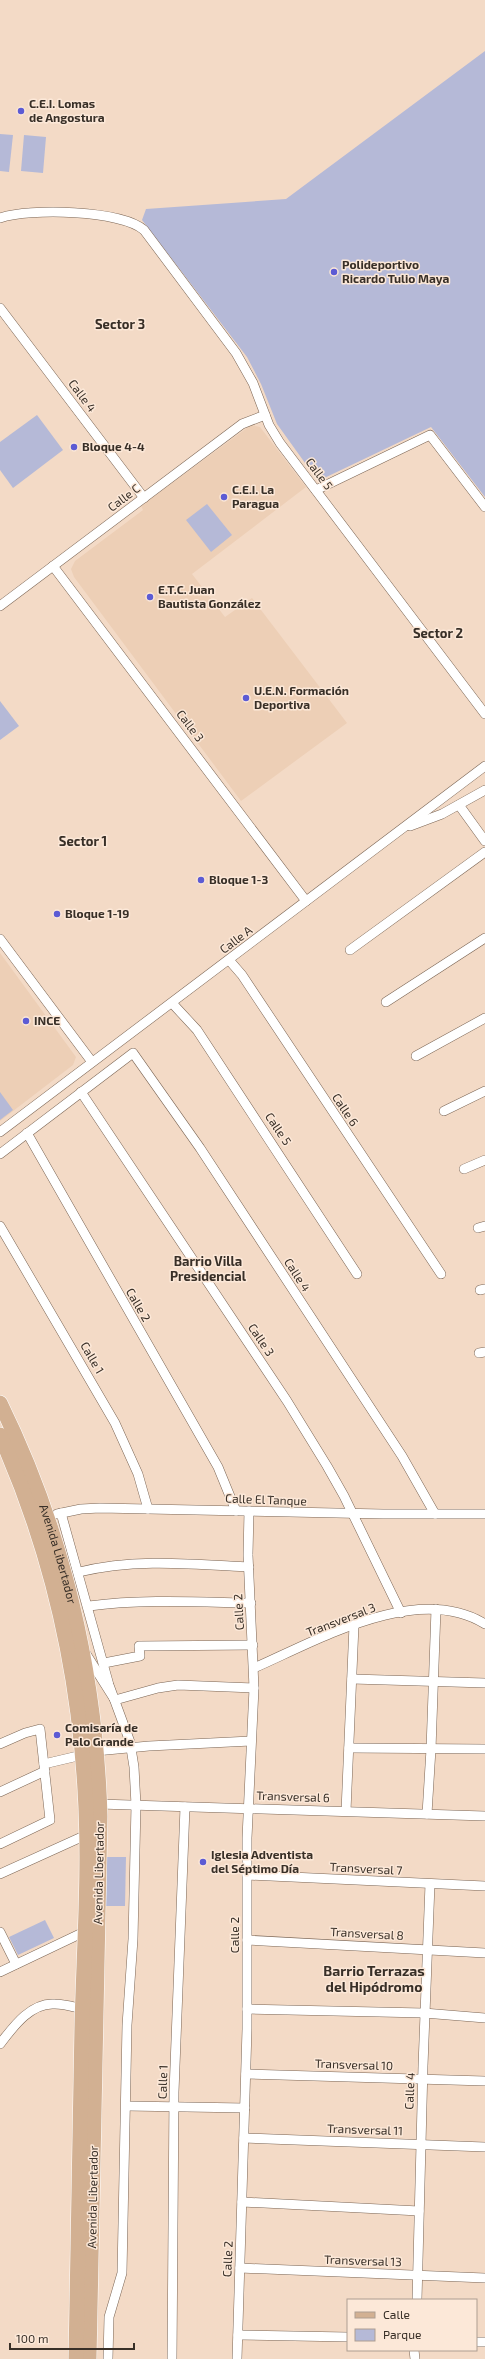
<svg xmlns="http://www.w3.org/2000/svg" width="485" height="2359" viewBox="0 0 485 2359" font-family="'Exo 2',sans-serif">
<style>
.built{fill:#edcfb6}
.green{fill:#b5b9d7}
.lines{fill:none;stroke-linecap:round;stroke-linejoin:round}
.street-casing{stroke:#7b6554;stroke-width:10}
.primary-casing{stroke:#fff;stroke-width:16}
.street{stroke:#fff;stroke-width:9}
.primary{stroke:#d2b092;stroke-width:15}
.poi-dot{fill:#5c5bd4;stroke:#fce8d8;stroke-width:1.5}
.labels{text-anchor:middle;stroke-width:3;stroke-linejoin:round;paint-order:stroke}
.poi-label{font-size:12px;font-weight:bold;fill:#382f27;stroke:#fce8d8;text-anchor:start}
.street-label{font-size:12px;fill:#382f27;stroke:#fce8d8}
.neighbourhood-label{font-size:13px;font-weight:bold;fill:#382f27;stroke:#fce8d8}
.quarter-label{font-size:14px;font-weight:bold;fill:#382f27;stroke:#fce8d8}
</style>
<rect width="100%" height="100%" fill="#f3dac6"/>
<g class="built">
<path d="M 251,425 L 260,427 L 306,487 L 192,574 L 225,617 L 252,598 L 347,723 L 241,801 L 74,577 L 71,569 L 75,561 L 143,510 L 141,506 Z"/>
<path d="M 0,953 L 76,1057 L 73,1065 L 0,1121 Z"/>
</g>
<g class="green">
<path d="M 485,51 L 485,497 L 431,427 L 318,481 L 277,424 L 261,384 L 247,357 L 142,220 L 146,209 L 286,199 Z"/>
<path d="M 0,134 L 13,135 L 9,172 L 0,171 Z"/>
<path d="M 24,135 L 46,137 L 43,173 L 21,171 Z"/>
<path d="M 37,415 L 63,450 L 13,488 L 0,470 L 0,442 Z"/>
<path d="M 207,504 L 232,535 L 211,552 L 186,520 Z"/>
<path d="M 0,701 L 19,726 L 0,740 Z"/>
<path d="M 0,1092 L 13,1110 L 0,1120 Z"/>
<path d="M 107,1857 L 126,1857 L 125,1906 L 106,1906 Z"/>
<path d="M 45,1920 L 54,1938 L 18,1955 L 9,1937 Z"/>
</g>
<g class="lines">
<g class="street-casing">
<g id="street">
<path d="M 0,218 C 29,208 121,210 144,230 L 236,353 L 253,383 L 269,425 L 280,443 L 485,714"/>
<path d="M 0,308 L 144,498"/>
<path d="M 316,490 L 430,435 L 485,507"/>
<path d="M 53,566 L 306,901"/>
<path d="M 0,606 L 242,424 L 265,415"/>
<path d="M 459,805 L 485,841"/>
<path d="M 410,826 L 442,814 L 485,790"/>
<path d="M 0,939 L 92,1062"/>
<path d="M 350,950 L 485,852"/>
<path d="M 229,960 L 242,975 L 441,1274"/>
<path d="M 386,1002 L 485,938"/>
<path d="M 172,1003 L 197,1030 L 357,1274"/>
<path d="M 416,1056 L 485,1018"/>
<path d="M 81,1092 L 287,1401 L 327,1466 L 344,1496 L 401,1613"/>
<path d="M 444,1111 L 485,1091"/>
<path d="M 0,1132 L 485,766"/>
<path d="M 27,1133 L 218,1467 L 236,1511"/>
<path d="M 0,1154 L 133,1053 L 200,1148 L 402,1456 L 435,1514"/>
<path d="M 464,1169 L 485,1160"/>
<path d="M 0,1226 L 115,1423 L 138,1474 L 148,1509"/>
<path d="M 478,1228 L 485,1226"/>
<path d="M 480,1290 L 485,1289"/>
<path d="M 479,1353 L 485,1352"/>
<path d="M 61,1513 L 109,1685 L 130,1742 L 134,1767 L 136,1805 L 133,1939 L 127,2025 L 122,2273 L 109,2317 L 108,2359"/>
<path d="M 57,1514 L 81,1509 L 100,1508 L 383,1514 L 485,1514"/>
<path d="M 79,1572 C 135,1558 192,1564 249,1567"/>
<path d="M 89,1606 C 143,1599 197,1602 251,1603"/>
<path d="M 86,1654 L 115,1700 L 158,1688 L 178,1685 L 254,1688"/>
<path d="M 104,1663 L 140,1656 L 139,1646 L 253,1645"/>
<path d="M 254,1668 C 318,1640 417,1582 485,1624"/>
<path d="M 352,1679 L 485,1683"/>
<path d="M 0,1744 L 25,1733 L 40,1729 L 50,1820 L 0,1844"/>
<path d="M 349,1748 L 485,1749"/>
<path d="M 96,1751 L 149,1746 L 251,1741"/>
<path d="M 44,1764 L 82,1755"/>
<path d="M 0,1792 L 45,1771"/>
<path d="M 99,1804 L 485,1816"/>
<path d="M 346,1811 L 354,1625"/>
<path d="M 427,1814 L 431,1749 L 436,1609"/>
<path d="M 0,1874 L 86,1835"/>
<path d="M 247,1875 L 485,1886"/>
<path d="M 0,1932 L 16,1964"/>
<path d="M 247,1940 L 485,1953"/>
<path d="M 0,1972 L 84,1932"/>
<path d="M 247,2009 L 424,2013 L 485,2018"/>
<path d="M 0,2044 C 13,2027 31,2002 55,2004 C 64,2004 74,2007 83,2009"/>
<path d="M 246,2074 L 485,2081"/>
<path d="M 127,2106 L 245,2108"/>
<path d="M 244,2138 L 485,2147"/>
<path d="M 242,2202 L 419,2211"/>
<path d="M 240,2268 L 485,2278"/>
<path d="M 417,2300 L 423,2066 L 430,1884"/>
<path d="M 238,2335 L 348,2337"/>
<path d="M 476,2342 L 485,2342"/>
<path d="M 414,2350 L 415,2359"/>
<path d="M 172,2359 L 174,2092 L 185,1807"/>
<path d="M 237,2359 L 247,2029 L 247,1838 L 254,1688 L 248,1555 L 249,1511"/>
</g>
</g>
<g class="primary-casing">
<g id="primary">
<path id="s1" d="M 0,1403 C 63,1531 96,1674 100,1816 L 89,2359"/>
<path d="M 0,1435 C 50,1547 78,1667 85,1790 C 90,1868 84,1947 82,2025 C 80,2136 78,2248 76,2359"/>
</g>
</g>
<use href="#street" class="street"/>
<use href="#primary" class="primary"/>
</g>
<g class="poi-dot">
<circle cx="21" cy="111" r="4"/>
<circle cx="334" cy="272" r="4"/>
<circle cx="74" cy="447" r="4"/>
<circle cx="224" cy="497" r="4"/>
<circle cx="150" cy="597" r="4"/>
<circle cx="246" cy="698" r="4"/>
<circle cx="201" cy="880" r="4"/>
<circle cx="57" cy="914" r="4"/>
<circle cx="26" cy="1021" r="4"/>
<circle cx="57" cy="1735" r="4"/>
<circle cx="203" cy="1862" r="4"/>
</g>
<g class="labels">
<g class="poi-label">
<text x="29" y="108">C.E.I. Lomas<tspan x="29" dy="14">de Angostura</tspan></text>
<text x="342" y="269">Polideportivo<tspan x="342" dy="14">Ricardo Tulio Maya</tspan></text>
<text x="82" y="451">Bloque 4-4</text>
<text x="232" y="494">C.E.I. La<tspan x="232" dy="14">Paragua</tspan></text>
<text x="158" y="594">E.T.C. Juan<tspan x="158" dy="14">Bautista González</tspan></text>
<text x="254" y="695">U.E.N. Formación<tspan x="254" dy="14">Deportiva</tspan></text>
<text x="209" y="884">Bloque 1-3</text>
<text x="65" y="918">Bloque 1-19</text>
<text x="34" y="1025">INCE</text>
<text x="65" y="1732">Comisaría de<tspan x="65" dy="14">Palo Grande</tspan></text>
<text x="211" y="1859">Iglesia Adventista<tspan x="211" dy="14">del Séptimo Día</tspan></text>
</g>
<g class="street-label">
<text transform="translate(82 396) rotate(53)" y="4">Calle 4</text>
<text transform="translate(319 474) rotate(53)" y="4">Calle 5</text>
<text transform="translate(124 498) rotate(-37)" y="4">Calle C</text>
<text transform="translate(190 726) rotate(53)" y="4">Calle 3</text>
<text transform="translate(236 940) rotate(-37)" y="4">Calle A</text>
<text transform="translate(345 1110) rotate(56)" y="4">Calle 6</text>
<text transform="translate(278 1129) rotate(56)" y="4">Calle 5</text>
<text transform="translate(297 1275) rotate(57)" y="4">Calle 4</text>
<text transform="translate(138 1305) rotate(60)" y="4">Calle 2</text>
<text transform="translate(261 1340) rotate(56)" y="4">Calle 3</text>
<text transform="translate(92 1358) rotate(60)" y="4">Calle 1</text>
<text transform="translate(266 1500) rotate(2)" y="4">Calle El Tanque</text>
<text dy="4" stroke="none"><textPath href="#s1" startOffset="162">Avenida Libertador</textPath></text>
<text transform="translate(239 1612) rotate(-93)" y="4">Calle 2</text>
<text transform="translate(341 1620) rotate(-21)" y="4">Transversal 3</text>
<text transform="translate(293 1797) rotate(2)" y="4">Transversal 6</text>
<text transform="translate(366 1869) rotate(3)" y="4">Transversal 7</text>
<text transform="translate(99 1873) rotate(-89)" y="4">Avenida Libertador</text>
<text transform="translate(367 1934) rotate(3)" y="4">Transversal 8</text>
<text transform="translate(235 1935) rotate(-90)" y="4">Calle 2</text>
<text transform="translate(354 2065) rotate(2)" y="4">Transversal 10</text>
<text transform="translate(163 2082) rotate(-88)" y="4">Calle 1</text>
<text transform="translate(410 2091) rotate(-88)" y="4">Calle 4</text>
<text transform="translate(365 2130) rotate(2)" y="4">Transversal 11</text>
<text transform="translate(93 2197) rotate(-89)" y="4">Avenida Libertador</text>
<text transform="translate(228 2259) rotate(-88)" y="4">Calle 2</text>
<text transform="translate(363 2261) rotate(2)" y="4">Transversal 13</text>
</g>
<g class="neighbourhood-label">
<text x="120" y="329">Sector 3</text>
<text x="438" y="638">Sector 2</text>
<text x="83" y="846">Sector 1</text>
<text x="208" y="1266">Barrio Villa<tspan x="208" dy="15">Presidencial</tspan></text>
</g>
<g class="quarter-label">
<text x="374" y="1976">Barrio Terrazas<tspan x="374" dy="16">del Hipódromo</tspan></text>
</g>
</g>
<rect x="347" y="2299" width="130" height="52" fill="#fce8d8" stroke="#ae9e91"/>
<rect x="355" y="2312" width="20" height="6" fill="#d2b092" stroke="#ae9e91"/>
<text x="383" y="2319" font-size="12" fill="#382f27">Calle</text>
<rect x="355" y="2329" width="20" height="12" fill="#b5b9d7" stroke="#ae9e91"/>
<text x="383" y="2339" font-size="12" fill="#382f27">Parque</text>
<path d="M10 2343v6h124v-6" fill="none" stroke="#382f27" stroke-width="2"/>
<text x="16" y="2343" font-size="12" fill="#382f27" stroke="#fce8d8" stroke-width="3" paint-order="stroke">100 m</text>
</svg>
